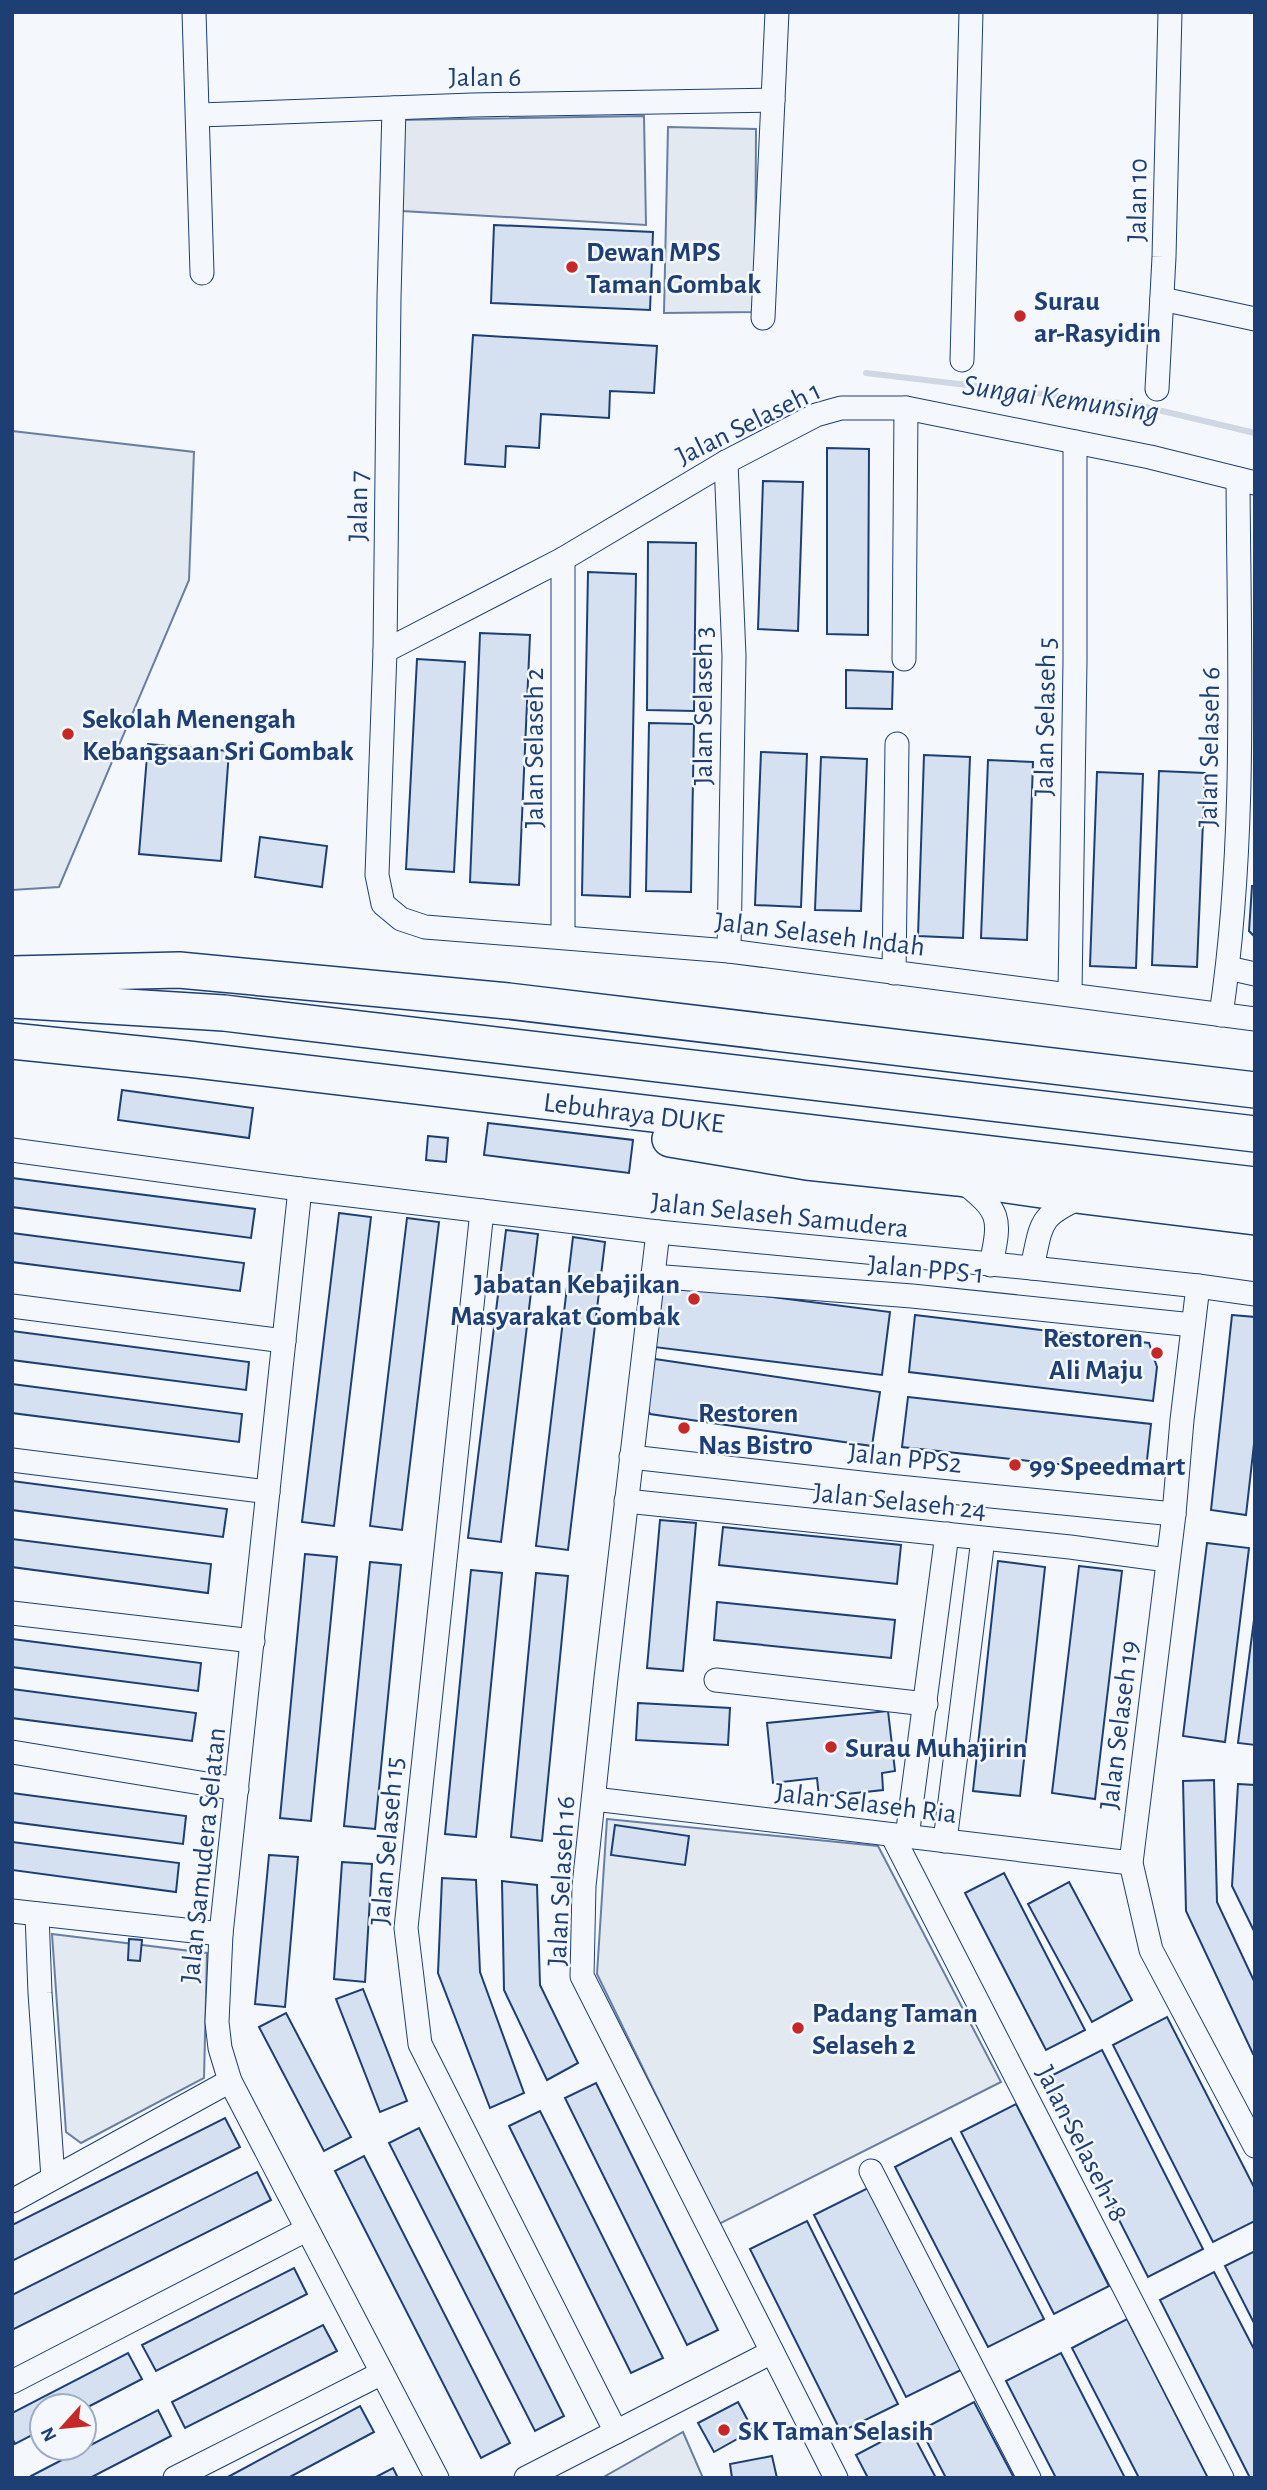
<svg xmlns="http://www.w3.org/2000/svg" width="1267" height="2490" viewBox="0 0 1267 2490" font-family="'Alegreya Sans',sans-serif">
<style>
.green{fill:#e3e9f0;stroke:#687fa3;stroke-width:2}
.parking{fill:#e3e8f0;stroke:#687fa3;stroke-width:2}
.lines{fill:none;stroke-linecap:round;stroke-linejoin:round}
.stream{stroke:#cfd7e4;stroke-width:6}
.building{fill:#d5e0f0;stroke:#1d3f73;stroke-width:2}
.minor-casing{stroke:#1d3f73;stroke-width:25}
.highway-casing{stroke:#1d3f73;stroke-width:38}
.minor{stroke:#f4f7fb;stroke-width:23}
.highway{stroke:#f4f7fb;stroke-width:35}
.poi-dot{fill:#c62828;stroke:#f4f7fb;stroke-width:2.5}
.labels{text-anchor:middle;stroke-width:5;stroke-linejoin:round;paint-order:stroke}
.street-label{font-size:28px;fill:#1d3f73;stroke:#f4f7fb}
.poi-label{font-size:28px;font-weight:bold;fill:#1d3f73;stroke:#f4f7fb;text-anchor:start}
.water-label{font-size:30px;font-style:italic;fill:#1d3f73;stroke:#f4f7fb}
</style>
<rect width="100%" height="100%" fill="#f4f7fb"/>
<g class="green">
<path d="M 668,127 L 756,129 L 755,312 L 664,313 Z"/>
<path d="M 12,431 L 194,452 L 189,580 L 59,887 L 12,890 Z"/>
<path d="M 607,1819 L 878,1846 L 1001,2082 L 719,2224 L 597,1974 Z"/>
<path d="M 52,1934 L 207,1953 L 204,2078 L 81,2143 L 66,2132 Z"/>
<path d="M 683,2432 L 703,2478 L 602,2478 Z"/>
</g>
<path class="parking" d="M 644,116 L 646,225 L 402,211 L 397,120 Z"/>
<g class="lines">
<path class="stream" d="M 866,373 L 1137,405 L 1255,433"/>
</g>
<g class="building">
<path d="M 494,225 L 653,232 L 650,310 L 491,303 Z"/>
<path d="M 473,335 L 657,346 L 654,393 L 610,391 L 609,418 L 541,414 L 539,448 L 506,446 L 505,467 L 465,464 Z"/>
<path d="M 827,448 L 869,449 L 868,635 L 827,634 Z"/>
<path d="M 763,481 L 803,482 L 798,631 L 758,629 Z"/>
<path d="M 648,542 L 696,543 L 694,711 L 647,710 Z"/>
<path d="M 588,572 L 636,574 L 630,897 L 582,895 Z"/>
<path d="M 480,633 L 530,635 L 519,885 L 470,882 Z"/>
<path d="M 417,659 L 465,662 L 454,872 L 406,869 Z"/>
<path d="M 846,670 L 893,672 L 892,709 L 846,708 Z"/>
<path d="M 649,723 L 694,724 L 691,892 L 646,891 Z"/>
<path d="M 148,744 L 229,751 L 221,861 L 139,854 Z"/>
<path d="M 761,752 L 807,754 L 801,907 L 755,905 Z"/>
<path d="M 924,755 L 970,757 L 963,938 L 918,936 Z"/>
<path d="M 821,757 L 867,759 L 861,911 L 815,910 Z"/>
<path d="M 988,760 L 1033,762 L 1027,940 L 981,938 Z"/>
<path d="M 1159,771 L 1205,773 L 1197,967 L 1152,965 Z"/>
<path d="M 1097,772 L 1143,774 L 1136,968 L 1090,966 Z"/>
<path d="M 260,837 L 327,846 L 322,887 L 255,877 Z"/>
<path d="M 1252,886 L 1255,886 L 1255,937 L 1249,931 Z"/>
<path d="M 122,1090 L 253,1108 L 249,1138 L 118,1120 Z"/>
<path d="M 488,1123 L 633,1140 L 629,1173 L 484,1155 Z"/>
<path d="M 428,1136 L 448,1138 L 446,1162 L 426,1160 Z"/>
<path d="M 12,1178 L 255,1209 L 251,1238 L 12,1207 Z"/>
<path d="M 339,1213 L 371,1217 L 334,1526 L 302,1522 Z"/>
<path d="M 407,1218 L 439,1222 L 402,1530 L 370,1526 Z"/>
<path d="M 506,1230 L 538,1234 L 501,1542 L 468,1538 Z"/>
<path d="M 12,1233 L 244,1263 L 240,1291 L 12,1262 Z"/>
<path d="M 573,1237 L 605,1242 L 568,1550 L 536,1546 Z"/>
<path d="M 662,1283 L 890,1312 L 882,1375 L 654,1347 Z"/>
<path d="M 915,1315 L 1149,1343 L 1157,1367 L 1153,1401 L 909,1372 Z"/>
<path d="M 1232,1315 L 1255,1317 L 1255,1435 L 1246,1515 L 1211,1510 Z"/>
<path d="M 12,1331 L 249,1362 L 246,1390 L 12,1360 Z"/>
<path d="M 648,1358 L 880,1392 L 872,1446 L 650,1414 L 643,1396 Z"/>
<path d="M 12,1384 L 242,1414 L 239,1442 L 12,1413 Z"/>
<path d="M 908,1397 L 1151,1424 L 1147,1460 L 1130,1472 L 902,1447 Z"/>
<path d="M 12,1481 L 227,1509 L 223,1537 L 12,1510 Z"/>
<path d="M 660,1520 L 696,1523 L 683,1671 L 647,1668 Z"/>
<path d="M 723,1527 L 901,1545 L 897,1584 L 719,1565 Z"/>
<path d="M 12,1539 L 211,1564 L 208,1593 L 12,1567 Z"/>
<path d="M 1207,1543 L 1249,1548 L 1225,1742 L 1183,1736 Z"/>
<path d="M 305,1554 L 337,1557 L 311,1821 L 280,1818 Z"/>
<path d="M 998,1561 L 1045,1567 L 1020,1796 L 973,1791 Z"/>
<path d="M 370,1562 L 401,1565 L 375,1829 L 344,1826 Z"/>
<path d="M 1079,1566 L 1122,1571 L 1095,1799 L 1052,1793 Z"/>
<path d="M 471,1570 L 502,1573 L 476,1837 L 445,1834 Z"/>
<path d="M 536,1573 L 568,1576 L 542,1841 L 511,1837 Z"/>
<path d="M 717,1602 L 895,1620 L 891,1658 L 714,1640 Z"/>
<path d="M 1255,1612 L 1255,1745 L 1238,1743 Z"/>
<path d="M 12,1639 L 201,1663 L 198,1691 L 12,1667 Z"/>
<path d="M 12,1689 L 196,1713 L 192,1741 L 12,1718 Z"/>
<path d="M 638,1703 L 730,1708 L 728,1745 L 636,1740 Z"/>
<path d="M 888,1711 L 895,1771 L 882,1773 L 883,1790 L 819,1797 L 817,1778 L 773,1783 L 767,1723 Z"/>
<path d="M 1214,1780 L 1217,1902 L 1255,1983 L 1255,2053 L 1253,2054 L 1186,1911 L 1183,1781 Z"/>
<path d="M 1238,1784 L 1255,1785 L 1255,1933 L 1232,1886 Z"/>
<path d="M 12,1793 L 186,1816 L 183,1844 L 12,1822 Z"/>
<path d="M 615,1825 L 689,1836 L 685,1865 L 611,1855 Z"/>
<path d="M 12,1842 L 179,1863 L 176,1892 L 12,1870 Z"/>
<path d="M 269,1855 L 298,1857 L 285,2007 L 255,2004 Z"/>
<path d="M 342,1862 L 372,1864 L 365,1982 L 334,1979 Z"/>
<path d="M 1004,1873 L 1085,2030 L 1046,2050 L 965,1893 Z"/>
<path d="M 442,1878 L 476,1880 L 480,1972 L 524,2093 L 490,2108 L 438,1973 Z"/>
<path d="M 502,1881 L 537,1885 L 540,1985 L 578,2063 L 547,2080 L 504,1990 Z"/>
<path d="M 1069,1882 L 1132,2000 L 1092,2022 L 1028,1904 Z"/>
<path d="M 129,1939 L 142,1940 L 140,1961 L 128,1960 Z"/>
<path d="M 363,1989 L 407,2101 L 380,2112 L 336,1999 Z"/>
<path d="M 286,2013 L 351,2137 L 324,2151 L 259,2027 Z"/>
<path d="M 1167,2017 L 1255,2189 L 1255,2221 L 1213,2242 L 1113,2045 Z"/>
<path d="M 1102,2050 L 1203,2249 L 1148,2277 L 1047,2078 Z"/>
<path d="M 596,2083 L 718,2330 L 687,2345 L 565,2098 Z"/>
<path d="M 1016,2104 L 1109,2286 L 1054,2314 L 961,2132 Z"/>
<path d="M 540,2111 L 663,2358 L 631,2373 L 509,2126 Z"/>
<path d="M 225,2118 L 240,2147 L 12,2261 L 12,2225 Z"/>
<path d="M 419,2128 L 564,2416 L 535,2431 L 389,2143 Z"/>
<path d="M 951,2138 L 1044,2319 L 988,2347 L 895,2167 Z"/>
<path d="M 364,2156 L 510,2443 L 481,2458 L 335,2171 Z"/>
<path d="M 257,2172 L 271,2200 L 12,2330 L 12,2295 Z"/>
<path d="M 872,2186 L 963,2369 L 906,2397 L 814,2215 Z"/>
<path d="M 807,2221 L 898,2404 L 841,2432 L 750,2249 Z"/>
<path d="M 1255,2251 L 1255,2325 L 1225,2266 Z"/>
<path d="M 294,2268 L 307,2294 L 156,2371 L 142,2345 Z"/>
<path d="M 1214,2272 L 1255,2351 L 1255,2478 L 1250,2478 L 1160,2300 Z"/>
<path d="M 1127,2319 L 1208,2478 L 1139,2478 L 1072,2348 Z"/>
<path d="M 323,2325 L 337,2351 L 185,2428 L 172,2402 Z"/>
<path d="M 128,2353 L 142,2379 L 84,2409 L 84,2406 L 42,2406 L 42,2430 L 15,2444 L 12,2438 L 12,2413 Z"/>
<path d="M 1061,2353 L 1125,2478 L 1056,2478 L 1006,2381 Z"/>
<path d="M 738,2402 L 753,2430 L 714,2452 L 698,2423 Z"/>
<path d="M 974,2402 L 1014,2478 L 946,2478 L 921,2430 Z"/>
<path d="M 360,2406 L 374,2432 L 288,2478 L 226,2478 Z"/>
<path d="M 158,2410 L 171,2436 L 90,2478 L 32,2478 L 31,2476 Z"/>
<path d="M 909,2427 L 936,2478 L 868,2478 L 856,2455 Z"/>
<path d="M 772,2456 L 777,2478 L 732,2478 L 730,2464 Z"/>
<path d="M 393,2468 L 398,2478 L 374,2478 Z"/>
</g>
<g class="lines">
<g class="minor-casing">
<g id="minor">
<path d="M 194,12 L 202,273"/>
<path d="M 394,108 L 389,298 L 385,651 L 377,875 L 383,904 L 401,919 L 425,927 L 729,951 L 1255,1019"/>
<path d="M 199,115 L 472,105 L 773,100"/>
<path d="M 1162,299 L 1255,319"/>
<path d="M 763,318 L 777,12"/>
<path d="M 962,360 L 971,12"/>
<path d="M 1157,389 L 1164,257 L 1170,12"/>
<path d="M 726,462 L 734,656 L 729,951"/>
<path d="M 385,651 L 563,559 L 726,462 L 816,415 L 841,408 L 906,408 L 1150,457 L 1255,483"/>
<path d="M 904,659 L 906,408"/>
<path d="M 563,937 L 563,559"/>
<path d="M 1228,968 L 1255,974"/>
<path d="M 894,973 L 897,744"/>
<path d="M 1070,993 L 1075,661 L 1075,442"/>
<path d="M 1221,1015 C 1247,838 1239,657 1238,479"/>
<path d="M 12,1150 L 300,1189 L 658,1232 L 1032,1268 L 1198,1286 L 1255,1294"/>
<path d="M 961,1180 C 1001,1212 1001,1216 991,1265"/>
<path d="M 300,1189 L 221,1934 L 217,2022 L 220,2048 L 230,2081 L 437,2478"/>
<path d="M 482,1211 L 406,1928 L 420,2044 L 616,2432"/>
<path d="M 658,1232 L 606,1678 L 584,1886 L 582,1976 L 836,2478"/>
<path d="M 1032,1268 C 1042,1222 1038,1216 1084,1196"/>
<path d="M 652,1276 L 912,1296 L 1193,1325"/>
<path d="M 1198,1286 L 1182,1420 L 1174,1514 L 1131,1863 L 1151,1950 L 1255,2146"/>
<path d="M 12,1306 L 284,1341"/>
<path d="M 631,1457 L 888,1486 L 1174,1514"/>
<path d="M 12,1460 L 268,1492"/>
<path d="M 626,1501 L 1070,1547 L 1167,1560"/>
<path d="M 12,1613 L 253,1641"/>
<path d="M 716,1680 L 926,1704"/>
<path d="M 12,1752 L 237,1789"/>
<path d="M 594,1799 L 1131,1863"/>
<path d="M 892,1835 L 1222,2478"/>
<path d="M 907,1837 L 947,1534"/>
<path d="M 945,1841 L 983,1539"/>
<path d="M 12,1911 L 221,1934"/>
<path d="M 37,1914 L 40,1993 L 53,2178"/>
<path d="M 871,2171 L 1029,2478"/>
<path d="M 12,2201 L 230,2081"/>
<path d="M 12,2382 L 306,2230"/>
<path d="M 175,2478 L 382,2373"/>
<path d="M 526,2478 L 772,2352"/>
</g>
</g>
<g class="highway-casing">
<g id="highway">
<path d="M 12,974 L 179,970 L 508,1001 L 1255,1090"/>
<path d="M 12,1000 L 224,1013 L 1255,1134"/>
<path d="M 12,1041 L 188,1059 L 1255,1185"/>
<path d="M 670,1139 L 807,1162 L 958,1178 L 1084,1196 L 1255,1217"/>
</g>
</g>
<use href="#minor" class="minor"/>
<use href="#highway" class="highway"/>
</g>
<g class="poi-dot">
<circle cx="572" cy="267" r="7"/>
<circle cx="1020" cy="316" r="7"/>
<circle cx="68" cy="734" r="7"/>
<circle cx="694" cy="1299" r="7"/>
<circle cx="1157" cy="1353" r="7"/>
<circle cx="684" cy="1428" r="7"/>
<circle cx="1015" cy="1465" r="7"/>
<circle cx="831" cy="1747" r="7"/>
<circle cx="798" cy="2028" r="7"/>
<circle cx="724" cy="2430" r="7"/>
</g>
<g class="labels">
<g class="street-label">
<text x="485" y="86">Jalan 6</text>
<text transform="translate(1136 200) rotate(-89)" y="10">Jalan 10</text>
<text transform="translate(748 422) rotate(-26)" y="10">Jalan Selaseh 1</text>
<text transform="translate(357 506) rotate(-89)" y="10">Jalan 7</text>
<text transform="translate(702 706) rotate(-90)" y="10">Jalan Selaseh 3</text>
<text transform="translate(1044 717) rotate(-89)" y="10">Jalan Selaseh 5</text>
<text transform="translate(1208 747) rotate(-89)" y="10">Jalan Selaseh 6</text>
<text transform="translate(533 748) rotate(-90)" y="10">Jalan Selaseh 2</text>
<text transform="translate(820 933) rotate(7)" y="10">Jalan Selaseh Indah</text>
<text transform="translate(634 1112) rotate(7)" y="10">Lebuhraya DUKE</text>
<text transform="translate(780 1214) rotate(6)" y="10">Jalan Selaseh Samudera</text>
<text transform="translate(926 1268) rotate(5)" y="10">Jalan PPS 1</text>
<text transform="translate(905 1457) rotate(6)" y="10">Jalan PPS2</text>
<text transform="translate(900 1500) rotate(6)" y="10">Jalan Selaseh 24</text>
<text transform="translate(1118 1725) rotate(-83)" y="10">Jalan Selaseh 19</text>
<text transform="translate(866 1802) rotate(7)" y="10">Jalan Selaseh Ria</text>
<text transform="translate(386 1841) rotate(-85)" y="10">Jalan Selaseh 15</text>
<text transform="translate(202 1855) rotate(-84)" y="10">Jalan Samudera Selatan</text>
<text transform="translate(560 1881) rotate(-87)" y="10">Jalan Selaseh 16</text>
<text transform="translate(1083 2143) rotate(63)" y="10">Jalan Selaseh 18</text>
</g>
<g class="poi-label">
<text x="586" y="261">Dewan MPS<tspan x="586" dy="32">Taman Gombak</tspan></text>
<text x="1034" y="310">Surau<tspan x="1034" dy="32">ar-Rasyidin</tspan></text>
<text x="82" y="728">Sekolah Menengah<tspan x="82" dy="32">Kebangsaan Sri Gombak</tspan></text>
<text x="680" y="1293" text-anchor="end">Jabatan Kebajikan<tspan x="680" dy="32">Masyarakat Gombak</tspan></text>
<text x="1143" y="1347" text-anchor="end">Restoren<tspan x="1143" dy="32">Ali Maju</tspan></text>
<text x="698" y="1422">Restoren<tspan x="698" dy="32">Nas Bistro</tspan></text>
<text x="1029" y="1475">99 Speedmart</text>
<text x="845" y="1757">Surau Muhajirin</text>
<text x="812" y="2022">Padang Taman<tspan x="812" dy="32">Selaseh 2</tspan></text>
<text x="738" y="2440">SK Taman Selasih</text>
</g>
<g class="water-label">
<text transform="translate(1061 398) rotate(8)" y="10">Sungai Kemunsing</text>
</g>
</g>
<rect width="1267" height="2490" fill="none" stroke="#1d3f73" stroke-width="28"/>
<g transform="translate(63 2427) rotate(243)"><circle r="33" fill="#f4f7fb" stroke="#9eadc5" stroke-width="2"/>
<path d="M0-5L12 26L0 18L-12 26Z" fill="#c62828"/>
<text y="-10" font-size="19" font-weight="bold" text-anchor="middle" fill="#1d3f73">N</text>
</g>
</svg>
